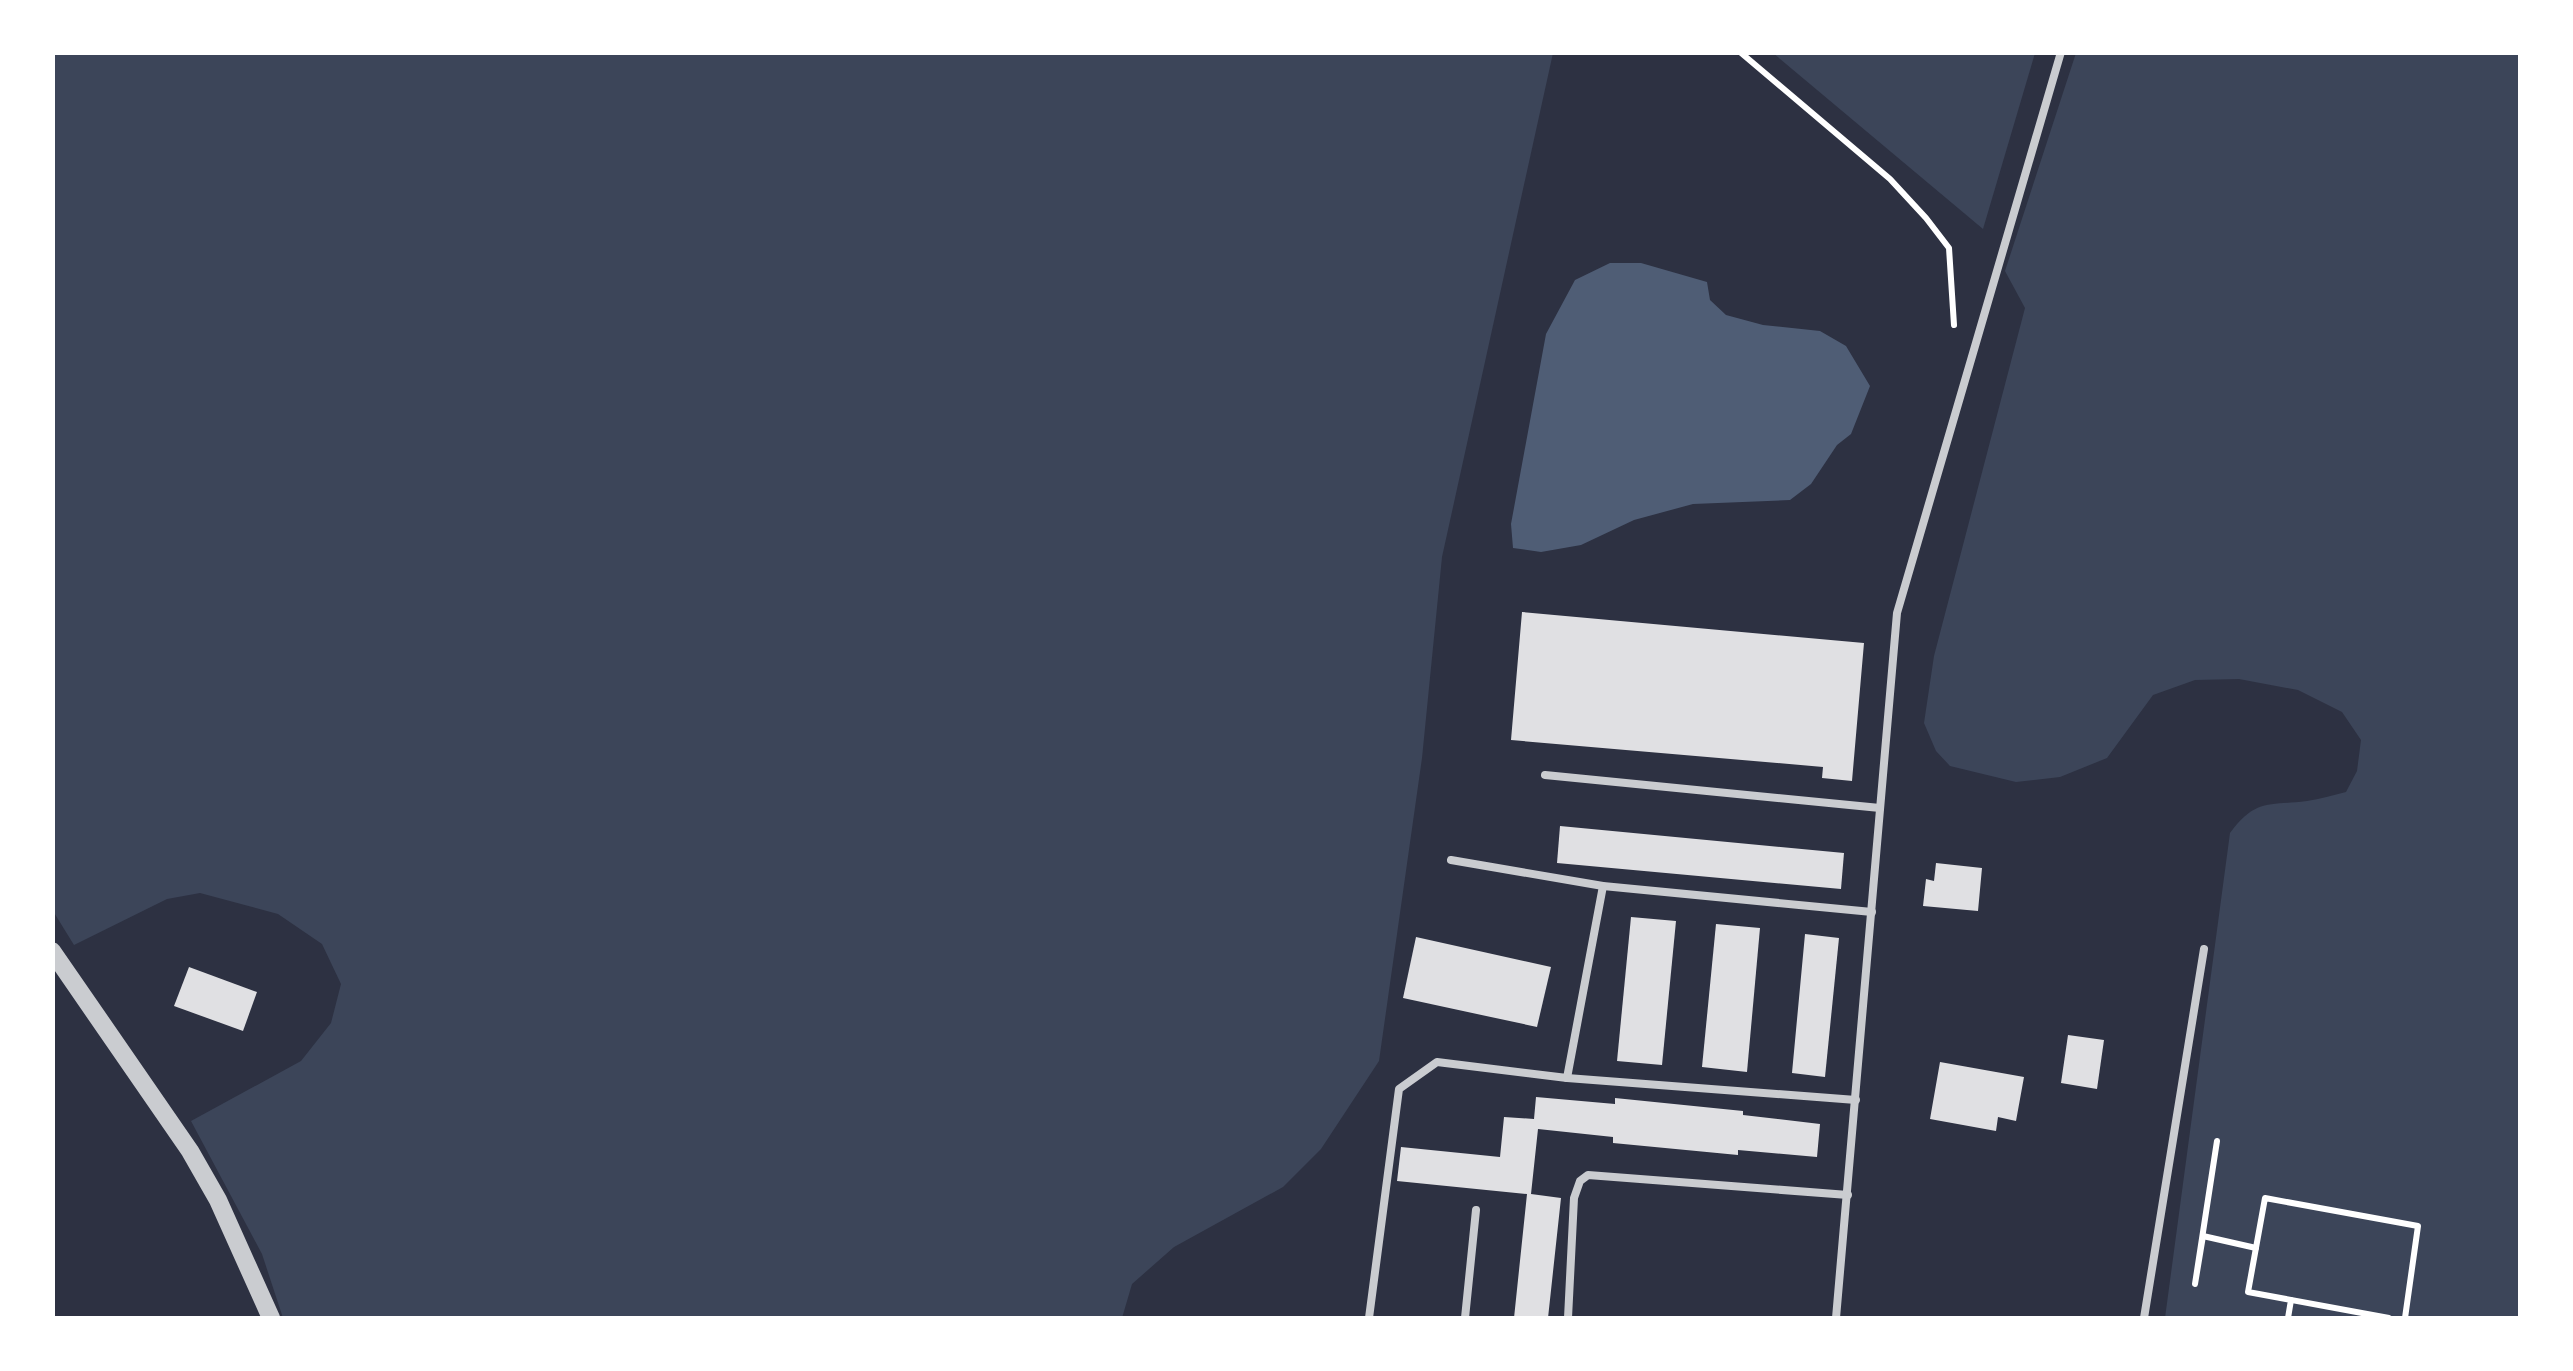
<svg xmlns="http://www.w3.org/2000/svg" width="2573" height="1371" viewBox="0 0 2573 1371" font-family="'Asap Condensed',sans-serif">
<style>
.green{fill:#3c4559}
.water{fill:#4f5d75}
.building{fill:#e0e0e3}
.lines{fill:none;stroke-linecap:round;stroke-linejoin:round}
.path{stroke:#fff;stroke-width:6}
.service{stroke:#caccd0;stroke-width:8}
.tertiary{stroke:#caccd0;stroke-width:18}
</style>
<rect width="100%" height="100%" fill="#2d3142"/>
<g class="green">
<path d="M 53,52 L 1553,53 L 1442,557 L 1422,758 L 1379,1061 L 1321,1149 L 1283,1187 L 1174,1247 L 1132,1284 L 1122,1318 L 283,1318 L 262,1254 L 191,1121 L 301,1061 L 331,1023 L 341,984 L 322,944 L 278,914 L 200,893 L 167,899 L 74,945 L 53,911 Z"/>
<path d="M 1773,53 L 2035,53 L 1983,229 Z"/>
<path d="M 2076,53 L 2520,53 L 2520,1318 L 2165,1318 L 2230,833 C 2256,798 2269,806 2307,801 C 2320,799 2333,795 2346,792 L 2357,771 L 2361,740 L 2342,712 L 2298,690 L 2239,679 L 2195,680 L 2153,695 L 2107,758 L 2060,777 L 2016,782 L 1950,766 L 1936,751 L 1924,723 L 1934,656 L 2025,308 L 2005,271 Z"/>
</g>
<path class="water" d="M 1610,263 L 1641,263 L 1707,282 L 1710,300 L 1726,315 L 1763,325 L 1820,331 L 1846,346 L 1870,386 L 1851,434 L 1837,445 L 1811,484 L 1790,500 L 1693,504 L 1634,520 L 1581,545 L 1541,552 L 1513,548 L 1511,524 L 1546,334 L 1575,280 Z"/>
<g class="building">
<path d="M 1522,612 L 1864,643 L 1852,781 L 1822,778 L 1823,767 L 1511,740 Z"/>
<path d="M 1560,826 L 1844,853 L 1841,889 L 1557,863 Z"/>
<path d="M 1936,863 L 1982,868 L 1978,911 L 1923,906 L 1926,879 L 1934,881 Z"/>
<path d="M 1631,917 L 1676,921 L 1662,1065 L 1617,1061 Z"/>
<path d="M 1716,924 L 1760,928 L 1747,1072 L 1702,1067 Z"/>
<path d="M 1805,934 L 1839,938 L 1825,1077 L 1792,1073 Z"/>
<path d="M 1416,937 L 1551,967 L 1537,1027 L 1403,998 Z"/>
<path d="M 189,967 L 257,992 L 243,1031 L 174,1006 Z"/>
<path d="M 2068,1035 L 2104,1040 L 2097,1089 L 2061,1083 Z"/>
<path d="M 1940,1062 L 2024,1077 L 2016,1121 L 1998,1117 L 1996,1131 L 1930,1119 Z"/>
<path d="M 1536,1097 L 1615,1104 L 1615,1098 L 1743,1111 L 1743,1115 L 1820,1124 L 1817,1157 L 1738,1150 L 1738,1155 L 1613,1143 L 1613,1137 L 1538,1129 L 1531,1194 L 1561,1198 L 1548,1318 L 1514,1318 L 1527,1194 L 1397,1181 L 1401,1147 L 1500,1157 L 1504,1117 L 1534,1119 Z"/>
</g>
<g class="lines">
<g class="path">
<path d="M 1740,52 L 1890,179 L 1926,218 L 1949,248 L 1954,325"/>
<path d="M 2217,1141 L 2195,1284 L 2203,1236 L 2256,1248"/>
<path d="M 2288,1318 L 2291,1300"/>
<path d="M 2389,1318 L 2248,1292 L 2265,1198 L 2418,1226 L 2405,1318"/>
</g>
<g class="service">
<path d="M 1545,775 L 1880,808"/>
<path d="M 1451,860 L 1603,886 L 1872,912"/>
<path d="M 1567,1078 L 1856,1100"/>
<path d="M 1369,1318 L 1399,1089 L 1437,1062 L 1567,1078 L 1603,886"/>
<path d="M 1465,1318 L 1476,1210"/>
<path d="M 1568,1318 L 1574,1198 L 1580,1181 L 1588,1175 L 1848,1195"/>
<path d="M 1836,1318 L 1897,613 L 2061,52"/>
<path d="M 2144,1318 L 2204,949"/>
</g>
<path class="tertiary" d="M 52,951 L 190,1151 L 218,1200 L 271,1318"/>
</g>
<rect width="2573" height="1371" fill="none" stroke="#ffffff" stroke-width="110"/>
</svg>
